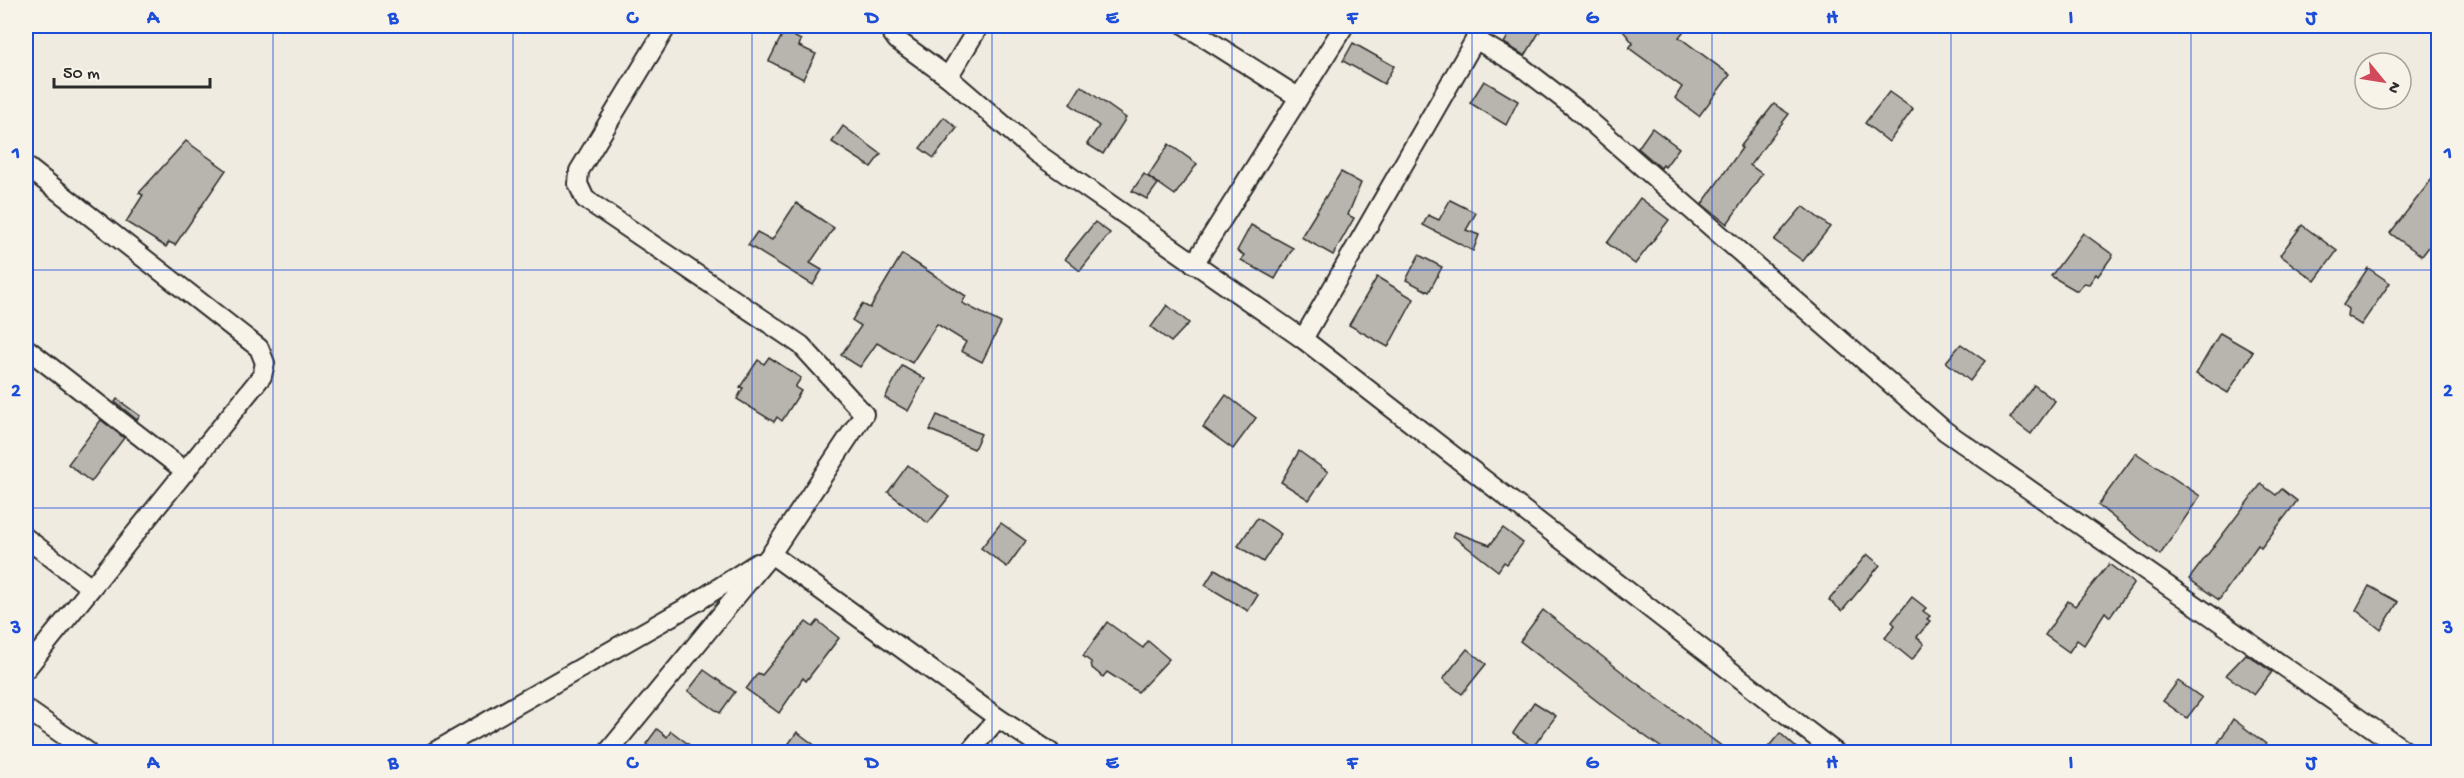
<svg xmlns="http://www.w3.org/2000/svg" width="2464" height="778" viewBox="0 0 2464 778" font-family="'Gochi Hand',sans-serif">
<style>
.building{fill:#b8b5ae;stroke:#2b2b2b;stroke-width:1.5}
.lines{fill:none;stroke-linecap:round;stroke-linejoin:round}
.street-casing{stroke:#2b2b2b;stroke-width:22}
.street{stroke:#f7f3e8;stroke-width:18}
.grid{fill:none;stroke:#1d4ed8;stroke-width:1.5;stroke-opacity:0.55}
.neatline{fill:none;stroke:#1d4ed8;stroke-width:2}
.grid-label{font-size:20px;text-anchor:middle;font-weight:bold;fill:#1d4ed8}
</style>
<rect width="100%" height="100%" fill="#efebe0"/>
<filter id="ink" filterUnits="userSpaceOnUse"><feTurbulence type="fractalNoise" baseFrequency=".0167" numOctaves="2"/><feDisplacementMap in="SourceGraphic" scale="12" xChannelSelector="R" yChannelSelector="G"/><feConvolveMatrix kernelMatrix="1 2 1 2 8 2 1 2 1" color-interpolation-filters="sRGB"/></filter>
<g filter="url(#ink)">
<g class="building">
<path d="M 1514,26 L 1543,26 L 1525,56 L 1504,43 Z"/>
<path d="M 1619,26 L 1688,26 L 1679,37 L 1730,75 L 1699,116 L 1675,98 L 1682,87 L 1629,48 L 1633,43 Z"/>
<path d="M 784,31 L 801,40 L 799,46 L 816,54 L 803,79 L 769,61 Z"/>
<path d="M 1353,43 L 1394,66 L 1384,84 L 1343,61 Z"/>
<path d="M 1484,81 L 1518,101 L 1506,125 L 1470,103 Z"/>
<path d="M 1081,86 L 1126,118 L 1103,154 L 1087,144 L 1099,126 L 1070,104 Z"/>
<path d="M 1889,92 L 1913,109 L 1889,142 L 1865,123 Z"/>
<path d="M 1774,104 L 1789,114 L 1750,165 L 1762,174 L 1727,224 L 1702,204 L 1742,148 L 1740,147 Z"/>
<path d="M 944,117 L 957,128 L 934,158 L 920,148 Z"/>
<path d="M 843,126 L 881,154 L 871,167 L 832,142 Z"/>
<path d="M 1652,128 L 1679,148 L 1665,167 L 1663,165 L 1661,168 L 1638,148 Z"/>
<path d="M 186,141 L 226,170 L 175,245 L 169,242 L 166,247 L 126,222 L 143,195 L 139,193 Z"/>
<path d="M 1169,144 L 1197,164 L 1175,195 L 1148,176 Z"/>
<path d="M 2439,170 L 2439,234 L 2422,256 L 2390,233 Z"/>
<path d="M 1341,172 L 1361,183 L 1348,215 L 1354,218 L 1333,255 L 1301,237 Z"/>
<path d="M 1144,174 L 1158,184 L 1147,199 L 1132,191 Z"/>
<path d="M 1640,198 L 1669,220 L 1635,264 L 1607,243 Z"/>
<path d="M 1450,200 L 1476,213 L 1466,230 L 1479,235 L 1473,251 L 1423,225 L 1428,215 L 1439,220 Z"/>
<path d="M 796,203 L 834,228 L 810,263 L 822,270 L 813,285 L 748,245 L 757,232 L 772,240 Z"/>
<path d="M 1803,206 L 1830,227 L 1803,261 L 1774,240 Z"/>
<path d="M 1095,222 L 1110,233 L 1080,271 L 1065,259 Z"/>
<path d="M 1251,225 L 1293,248 L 1275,279 L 1241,260 L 1244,255 L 1237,251 Z"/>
<path d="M 2302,225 L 2337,251 L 2315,281 L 2280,255 Z"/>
<path d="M 2083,233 L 2113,255 L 2098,276 L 2096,274 L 2089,284 L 2084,283 L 2077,291 L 2051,276 Z"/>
<path d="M 902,254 L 966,296 L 962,303 L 1001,323 L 982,362 L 961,351 L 966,342 L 937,324 L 912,363 L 877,343 L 860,367 L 841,355 L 861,326 L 852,320 L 862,304 L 870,308 Z"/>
<path d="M 1419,255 L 1442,267 L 1429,292 L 1406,280 Z"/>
<path d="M 2368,268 L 2390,283 L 2361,325 L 2347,316 L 2348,309 L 2343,305 Z"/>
<path d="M 1377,277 L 1414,299 L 1388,347 L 1349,325 Z"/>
<path d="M 1167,305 L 1189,323 L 1171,342 L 1151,327 Z"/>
<path d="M 2220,333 L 2253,352 L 2228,393 L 2196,374 Z"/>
<path d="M 1961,344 L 1985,361 L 1970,381 L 1946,362 Z"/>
<path d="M 769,357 L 801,378 L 795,387 L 801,391 L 782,421 L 777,417 L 774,422 L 737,399 L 743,388 L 740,387 L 758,360 L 764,364 Z"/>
<path d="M 902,366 L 925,379 L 908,411 L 885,398 Z"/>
<path d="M 2034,385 L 2055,401 L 2031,434 L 2010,418 Z"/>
<path d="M 1226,395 L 1256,418 L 1233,449 L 1203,427 Z"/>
<path d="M 117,399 L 140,416 L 137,420 L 115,402 Z"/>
<path d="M 937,415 L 981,434 L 974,449 L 930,430 Z"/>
<path d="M 101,420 L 124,438 L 91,482 L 68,464 Z"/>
<path d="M 1299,451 L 1328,472 L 1309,500 L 1281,482 Z"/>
<path d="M 2136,453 L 2200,496 L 2160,555 L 2098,505 Z"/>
<path d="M 908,465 L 949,497 L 928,523 L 888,492 Z"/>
<path d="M 2261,484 L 2276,495 L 2282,489 L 2297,501 L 2261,548 L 2258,545 L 2219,600 L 2189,579 Z"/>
<path d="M 1257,518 L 1281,534 L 1263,562 L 1238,546 Z"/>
<path d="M 1001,523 L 1026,541 L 1007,567 L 981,548 Z"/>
<path d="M 1503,528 L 1523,543 L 1507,564 L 1504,562 L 1498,571 L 1453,536 L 1455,532 L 1490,545 Z"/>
<path d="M 1867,554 L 1880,565 L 1842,611 L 1829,600 Z"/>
<path d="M 2109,564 L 2134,583 L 2110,617 L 2105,612 L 2084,645 L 2077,640 L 2069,652 L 2045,635 L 2068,601 L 2075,606 Z"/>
<path d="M 1215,569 L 1258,595 L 1248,611 L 1205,585 Z"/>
<path d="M 2369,586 L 2398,602 L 2381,630 L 2356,610 Z"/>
<path d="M 1912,597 L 1926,608 L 1923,611 L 1930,616 L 1927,619 L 1930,621 L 1917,637 L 1924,644 L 1912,660 L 1885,638 L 1895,625 L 1892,622 Z"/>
<path d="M 1543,610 L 1631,679 L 1731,753 L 1669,753 L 1611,712 L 1520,641 Z"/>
<path d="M 818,621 L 839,638 L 806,681 L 803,678 L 779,713 L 746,689 L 758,673 L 762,675 L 806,622 L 813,627 Z"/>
<path d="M 1107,622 L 1143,648 L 1148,641 L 1169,659 L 1138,692 L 1107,672 L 1103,677 L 1092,668 L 1091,662 L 1083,656 Z"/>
<path d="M 1467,649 L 1486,664 L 1462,694 L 1443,679 Z"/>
<path d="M 2246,654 L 2272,672 L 2254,695 L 2226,675 Z"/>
<path d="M 704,670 L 735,692 L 720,713 L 688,691 Z"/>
<path d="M 2178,681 L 2202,698 L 2187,718 L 2163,701 Z"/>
<path d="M 1534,702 L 1556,716 L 1533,747 L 1513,733 Z"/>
<path d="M 2233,719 L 2278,753 L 2212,753 Z"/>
<path d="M 657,729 L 667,737 L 671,731 L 700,753 L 656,753 L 646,744 Z"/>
<path d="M 797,732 L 825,753 L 782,753 Z"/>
<path d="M 1780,733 L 1802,753 L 1763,753 Z"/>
</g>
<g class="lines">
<g class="street-casing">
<g id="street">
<path d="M 887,26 L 897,40 L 948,77 L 1035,152 L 1303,339 L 1835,752"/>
<path d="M 1186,26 L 1298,97"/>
<path d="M 1475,39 L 1519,65 L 1576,109 L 1945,431 L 2407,752"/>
<path d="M 948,77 L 979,26"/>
<path d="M 26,166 L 259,348 L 265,363 L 262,376 L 26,669"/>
<path d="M 1194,264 L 1344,26"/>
<path d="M 1303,339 L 1483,26"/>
<path d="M 26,348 L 186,472"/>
<path d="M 26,538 L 91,588"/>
<path d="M 771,554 L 998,718 L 1050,752"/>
<path d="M 26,709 L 88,752"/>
<path d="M 434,752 L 698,601 L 757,563"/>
<path d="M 608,752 L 771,554 L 864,414 L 801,345 L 585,199 L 578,184 L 579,171 L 667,26"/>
<path d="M 969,752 L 998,718"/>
</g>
</g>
<use href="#street" class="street"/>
</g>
</g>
<path class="grid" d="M 273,26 L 273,752M 513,26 L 513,752M 752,26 L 752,752M 992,26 L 992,752M 1232,26 L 1232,752M 1472,26 L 1472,752M 1712,26 L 1712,752M 1951,26 L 1951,752M 2191,26 L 2191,752M 26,270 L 2438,270M 26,508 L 2438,508"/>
<rect width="2464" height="778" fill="none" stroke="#f7f3e8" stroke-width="66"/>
<g transform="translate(2383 81) rotate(120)"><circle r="28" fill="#f7f3e8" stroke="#a5a39c" stroke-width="1.5"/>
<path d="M0-4.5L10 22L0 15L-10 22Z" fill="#d1495b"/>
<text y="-9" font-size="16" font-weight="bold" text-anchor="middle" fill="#2b2b2b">N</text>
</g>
<path d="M54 78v9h156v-9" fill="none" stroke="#2b2b2b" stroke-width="3"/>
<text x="63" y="78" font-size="18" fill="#2b2b2b" stroke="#f7f3e8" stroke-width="4.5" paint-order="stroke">50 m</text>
<rect x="33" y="33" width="2398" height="712" class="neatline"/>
<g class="grid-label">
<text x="153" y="23">A</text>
<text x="393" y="23">B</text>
<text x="632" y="23">C</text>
<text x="872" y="23">D</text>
<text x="1112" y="23">E</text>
<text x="1352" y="23">F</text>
<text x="1592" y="23">G</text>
<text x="1832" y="23">H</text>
<text x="2071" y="23">I</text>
<text x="2311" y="23">J</text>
<text x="16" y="158">1</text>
<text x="2448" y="158">1</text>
<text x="16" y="396">2</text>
<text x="2448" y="396">2</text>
<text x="16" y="633">3</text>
<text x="2448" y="633">3</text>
<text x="153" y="768">A</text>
<text x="393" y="768">B</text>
<text x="632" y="768">C</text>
<text x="872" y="768">D</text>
<text x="1112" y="768">E</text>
<text x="1352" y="768">F</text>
<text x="1592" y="768">G</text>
<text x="1832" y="768">H</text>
<text x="2071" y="768">I</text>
<text x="2311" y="768">J</text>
</g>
</svg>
